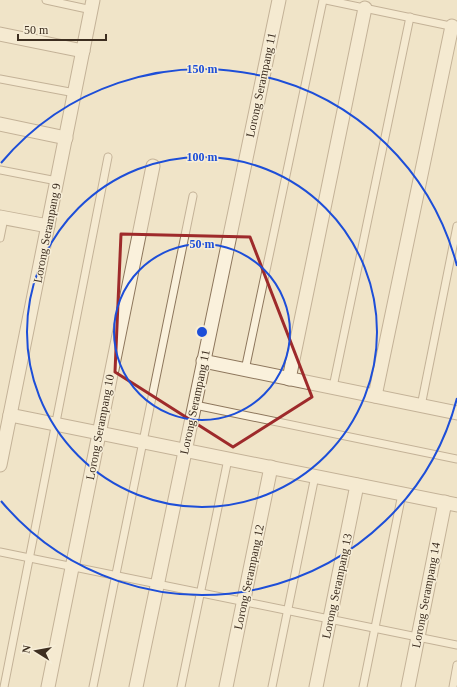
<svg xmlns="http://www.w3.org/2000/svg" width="457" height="687" viewBox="0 0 457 687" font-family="Georgia,serif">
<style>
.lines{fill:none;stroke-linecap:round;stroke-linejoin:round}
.lane-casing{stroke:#8d765c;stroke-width:9}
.street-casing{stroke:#8d765c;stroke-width:15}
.lane{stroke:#faf1dc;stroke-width:7}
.street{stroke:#faf1dc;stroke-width:13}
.marked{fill:none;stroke:#9e2a2b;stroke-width:3;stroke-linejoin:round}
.ring{fill:none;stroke:#1d4ed8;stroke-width:2}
.labels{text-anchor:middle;stroke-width:3;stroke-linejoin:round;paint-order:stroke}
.street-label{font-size:12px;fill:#3d2e20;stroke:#f7eed8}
.centre{fill:#1d4ed8;stroke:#f7eed8;stroke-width:2}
.ring-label{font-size:12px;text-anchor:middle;font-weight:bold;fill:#1d4ed8;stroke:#f7eed8;stroke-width:3;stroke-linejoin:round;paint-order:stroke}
</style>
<rect width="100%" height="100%" fill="#f0e4c8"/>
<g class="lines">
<g class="lane-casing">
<g id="lane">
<path d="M 46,0 L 92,10"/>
<path d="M 326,0 L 455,27"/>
<path d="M 0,79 L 75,93"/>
<path d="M 0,170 L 57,181"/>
<path d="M 0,238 L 4,218"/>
<path d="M 245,370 L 323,0"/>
<path d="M 333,387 L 410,17"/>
<path d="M 195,405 L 457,459"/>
<path d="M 421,406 L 457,226"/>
<path d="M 0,552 L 457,645"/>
<path d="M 4,687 L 108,157"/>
<path d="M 93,687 L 193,196"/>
<path d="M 181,687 L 228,459"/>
<path d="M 272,687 L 315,476"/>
<path d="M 363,687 L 402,494"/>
<path d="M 453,687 L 457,665"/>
</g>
</g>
<g class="street-casing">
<g id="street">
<path d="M 0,34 L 83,51"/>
<path d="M 0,124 L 66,138"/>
<path d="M 0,217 L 48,226"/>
<path d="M 203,361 L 457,413"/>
<path d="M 289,379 L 365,8"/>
<path d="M 375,396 L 452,26"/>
<path d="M 10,415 L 457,505"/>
<path d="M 0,465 L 93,0"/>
<path d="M 48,687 L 153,166"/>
<path d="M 136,687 L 279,0"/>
<path d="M 226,687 L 271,467"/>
<path d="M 316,687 L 357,485"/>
<path d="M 408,687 L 445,502"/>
</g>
</g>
<use href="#lane" class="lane"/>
<use href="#street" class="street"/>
</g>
<path d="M0 0H457V687H0ZM 121,234 L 250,237 L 312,397 L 233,447 L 115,372 Z" fill="#f0e4c8" fill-opacity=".55" fill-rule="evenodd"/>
<path class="marked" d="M 121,234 L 250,237 L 312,397 L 233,447 L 115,372 Z"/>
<g class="ring">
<circle cx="202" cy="332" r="88"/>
<circle cx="202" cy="332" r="175"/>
<path d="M457 398A263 263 0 0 1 1 501M1 163A263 263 0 0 1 457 266"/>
</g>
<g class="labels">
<g class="street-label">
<text transform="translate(261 85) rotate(-78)" y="4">Lorong Serampang 11</text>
<text transform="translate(47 233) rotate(-79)" y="4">Lorong Serampang 9</text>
<text transform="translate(195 402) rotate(-78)" y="4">Lorong Serampang 11</text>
<text transform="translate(100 427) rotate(-79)" y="4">Lorong Serampang 10</text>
<text transform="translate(249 577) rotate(-78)" y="4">Lorong Serampang 12</text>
<text transform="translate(337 586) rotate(-78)" y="4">Lorong Serampang 13</text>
<text transform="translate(426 595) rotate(-79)" y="4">Lorong Serampang 14</text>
</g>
</g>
<circle cx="202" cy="332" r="6" class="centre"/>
<g class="ring-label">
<text x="202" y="73">150 m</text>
<text x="202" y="161">100 m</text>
<text x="202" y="248">50 m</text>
</g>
<g transform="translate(36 651) rotate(281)" stroke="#f7eed8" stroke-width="3" paint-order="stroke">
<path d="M0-3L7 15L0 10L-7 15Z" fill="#3d2e20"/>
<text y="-6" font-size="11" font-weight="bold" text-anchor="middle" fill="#3d2e20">N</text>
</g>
<path d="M18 34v6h88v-6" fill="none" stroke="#3d2e20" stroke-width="2"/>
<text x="24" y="34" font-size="12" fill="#3d2e20" stroke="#f7eed8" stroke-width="3" paint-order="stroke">50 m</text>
</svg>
